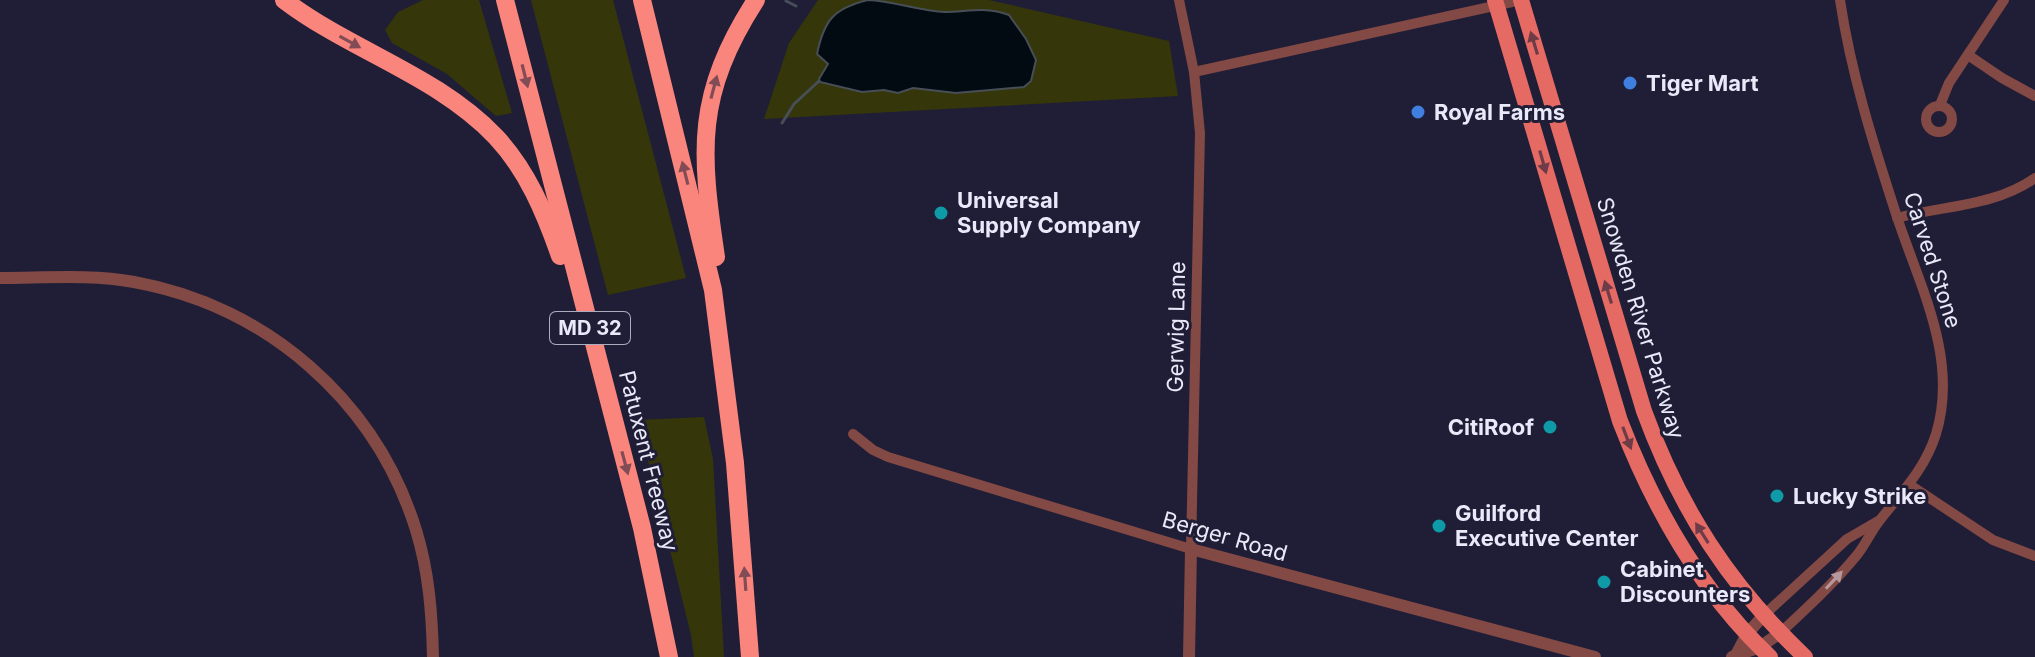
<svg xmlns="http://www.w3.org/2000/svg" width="2035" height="657" viewBox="0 0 2035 657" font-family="Inter,sans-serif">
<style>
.green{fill:#35370a}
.water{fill:#010b11;stroke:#474e57;stroke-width:2}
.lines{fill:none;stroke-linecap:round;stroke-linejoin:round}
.stream{stroke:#474e57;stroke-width:3}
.minor{stroke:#834944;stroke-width:10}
.tertiary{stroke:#834944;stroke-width:12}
.primary{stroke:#e46a63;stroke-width:16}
.motorway{stroke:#fa857c;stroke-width:18}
.oneway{fill:#824c56}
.oneway2{fill:#6e3c48}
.oneway3{fill:#b6999e}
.shop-dot{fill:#3f7fe0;stroke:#201e36;stroke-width:3}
.culture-dot{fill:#0f9aa8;stroke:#201e36;stroke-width:3}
.labels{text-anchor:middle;stroke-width:6;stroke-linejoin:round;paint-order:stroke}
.shield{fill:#201e36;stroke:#adacbe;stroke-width:2}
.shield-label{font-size:20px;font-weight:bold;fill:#e9e9f9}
.poi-label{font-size:22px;font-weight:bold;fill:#e9e9f9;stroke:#201e36;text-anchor:start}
.street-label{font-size:22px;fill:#e9e9f9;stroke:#201e36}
</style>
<rect width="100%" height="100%" fill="#201e36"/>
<g class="green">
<path d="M 423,0 L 479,0 L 512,113 L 496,116 L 447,74 L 392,43 L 385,30 L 398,12 Z"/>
<path d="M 531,0 L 613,0 L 686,278 L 608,295 Z"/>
<path d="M 818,0 L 989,0 L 1169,41 L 1178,96 L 764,119 L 789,43 Z"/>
<path d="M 704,417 L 713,459 L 724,657 L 694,657 L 691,635 L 638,420 Z"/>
</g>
<path class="water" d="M 868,0 C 894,1 919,11 945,12 C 967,12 987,6 1009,15 L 1026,39 L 1036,60 L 1031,81 L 1024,87 L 956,93 L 913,88 L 898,93 L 884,90 L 862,92 L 820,82 L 819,79 L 828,64 L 817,54 C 824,20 834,8 868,0 Z"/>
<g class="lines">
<g class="stream">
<path d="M 786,1 L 796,6"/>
<path d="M 782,123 L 794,104 L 819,81"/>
</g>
<g class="minor">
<path d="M 1968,55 L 2002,78 L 2035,96"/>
<path d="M 1194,72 L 1521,0"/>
<path d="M 1940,105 L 1949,83 L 2004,0"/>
<circle cx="1939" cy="119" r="13"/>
<path d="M 1897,218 C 1945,205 1993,207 2035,178"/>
<path d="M 853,434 L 873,450 L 888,457 L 1191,549 L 1200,133 L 1194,72 L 1179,0"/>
<path d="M 1910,485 L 1993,540 L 2035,556"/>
<path d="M 1764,615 L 1847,539 L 1878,521"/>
<path d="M 1780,633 C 1807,608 1834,583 1857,555 C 1866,544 1871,531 1880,520 C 1902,492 1925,469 1936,434 C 1959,359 1920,287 1897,217 C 1874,146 1851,74 1840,0"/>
</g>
<g class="tertiary">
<path d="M 0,278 C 44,278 91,274 134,282 C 267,306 376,401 416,530 C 429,572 432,614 433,657"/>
<path d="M 1736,655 L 1747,634 L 1764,615"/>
<path d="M 1189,657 L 1191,549 L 1595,657"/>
<path d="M 1732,657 L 1760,647 L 1780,633"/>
</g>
<g class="primary">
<path d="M 1495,0 L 1620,421 C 1654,509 1701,592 1770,657"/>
<path d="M 1521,0 L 1644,411 C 1680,509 1729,585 1805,657"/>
</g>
<g class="motorway">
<path d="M 284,0 C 351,51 437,75 496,137 C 527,170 545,213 560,256"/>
<path d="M 505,0 L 642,528 L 669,657"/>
<path d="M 642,0 L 713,290 L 735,463 L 750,657"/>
<path d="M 716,257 C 700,150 695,95 756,0"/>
</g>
</g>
<defs><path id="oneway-solid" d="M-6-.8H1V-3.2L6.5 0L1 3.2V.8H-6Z" transform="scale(2)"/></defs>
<g class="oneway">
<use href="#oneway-solid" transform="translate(350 42) rotate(29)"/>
<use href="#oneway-solid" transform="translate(525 76) rotate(76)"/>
<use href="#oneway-solid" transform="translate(714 87) rotate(-75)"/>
<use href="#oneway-solid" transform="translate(685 173) rotate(-104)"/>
<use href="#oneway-solid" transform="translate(625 463) rotate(75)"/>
<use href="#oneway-solid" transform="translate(745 579) rotate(-94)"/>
</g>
<g class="oneway2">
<use href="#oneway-solid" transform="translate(1534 43) rotate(-107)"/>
<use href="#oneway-solid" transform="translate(1543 162) rotate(74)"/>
<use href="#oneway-solid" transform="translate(1608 292) rotate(-107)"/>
<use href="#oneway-solid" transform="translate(1627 438) rotate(69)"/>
<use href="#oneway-solid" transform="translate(1702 533) rotate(-122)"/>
</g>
<use class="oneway3" href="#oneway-solid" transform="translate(1834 580) rotate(-47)"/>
<g class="shop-dot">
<circle cx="1630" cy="83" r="8"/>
<circle cx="1418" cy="112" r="8"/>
</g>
<g class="culture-dot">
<circle cx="941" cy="213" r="8"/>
<circle cx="1550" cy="427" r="8"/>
<circle cx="1777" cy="496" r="8"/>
<circle cx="1439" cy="526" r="8"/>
<circle cx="1604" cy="582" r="8"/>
</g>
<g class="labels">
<rect class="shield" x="550" y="312" width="80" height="32" rx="6"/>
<g class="shield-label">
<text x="590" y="335">MD 32</text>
</g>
<g class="poi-label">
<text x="1646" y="91">Tiger Mart</text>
<text x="1434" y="120">Royal Farms</text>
<text x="957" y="208">Universal<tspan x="957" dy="25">Supply Company</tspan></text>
<text x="1534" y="435" text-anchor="end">CitiRoof</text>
<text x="1793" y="504">Lucky Strike</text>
<text x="1455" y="521">Guilford<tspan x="1455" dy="25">Executive Center</tspan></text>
<text x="1620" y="577">Cabinet<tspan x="1620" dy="25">Discounters</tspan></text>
</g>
<g class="street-label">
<text transform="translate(1933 260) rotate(72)" y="8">Carved Stone</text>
<text transform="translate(1641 318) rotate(73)" y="8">Snowden River Parkway</text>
<text transform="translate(1176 327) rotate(-89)" y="8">Gerwig Lane</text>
<text transform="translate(649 461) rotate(76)" y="8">Patuxent Freeway</text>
<text transform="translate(1225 536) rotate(16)" y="8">Berger Road</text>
</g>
</g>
</svg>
